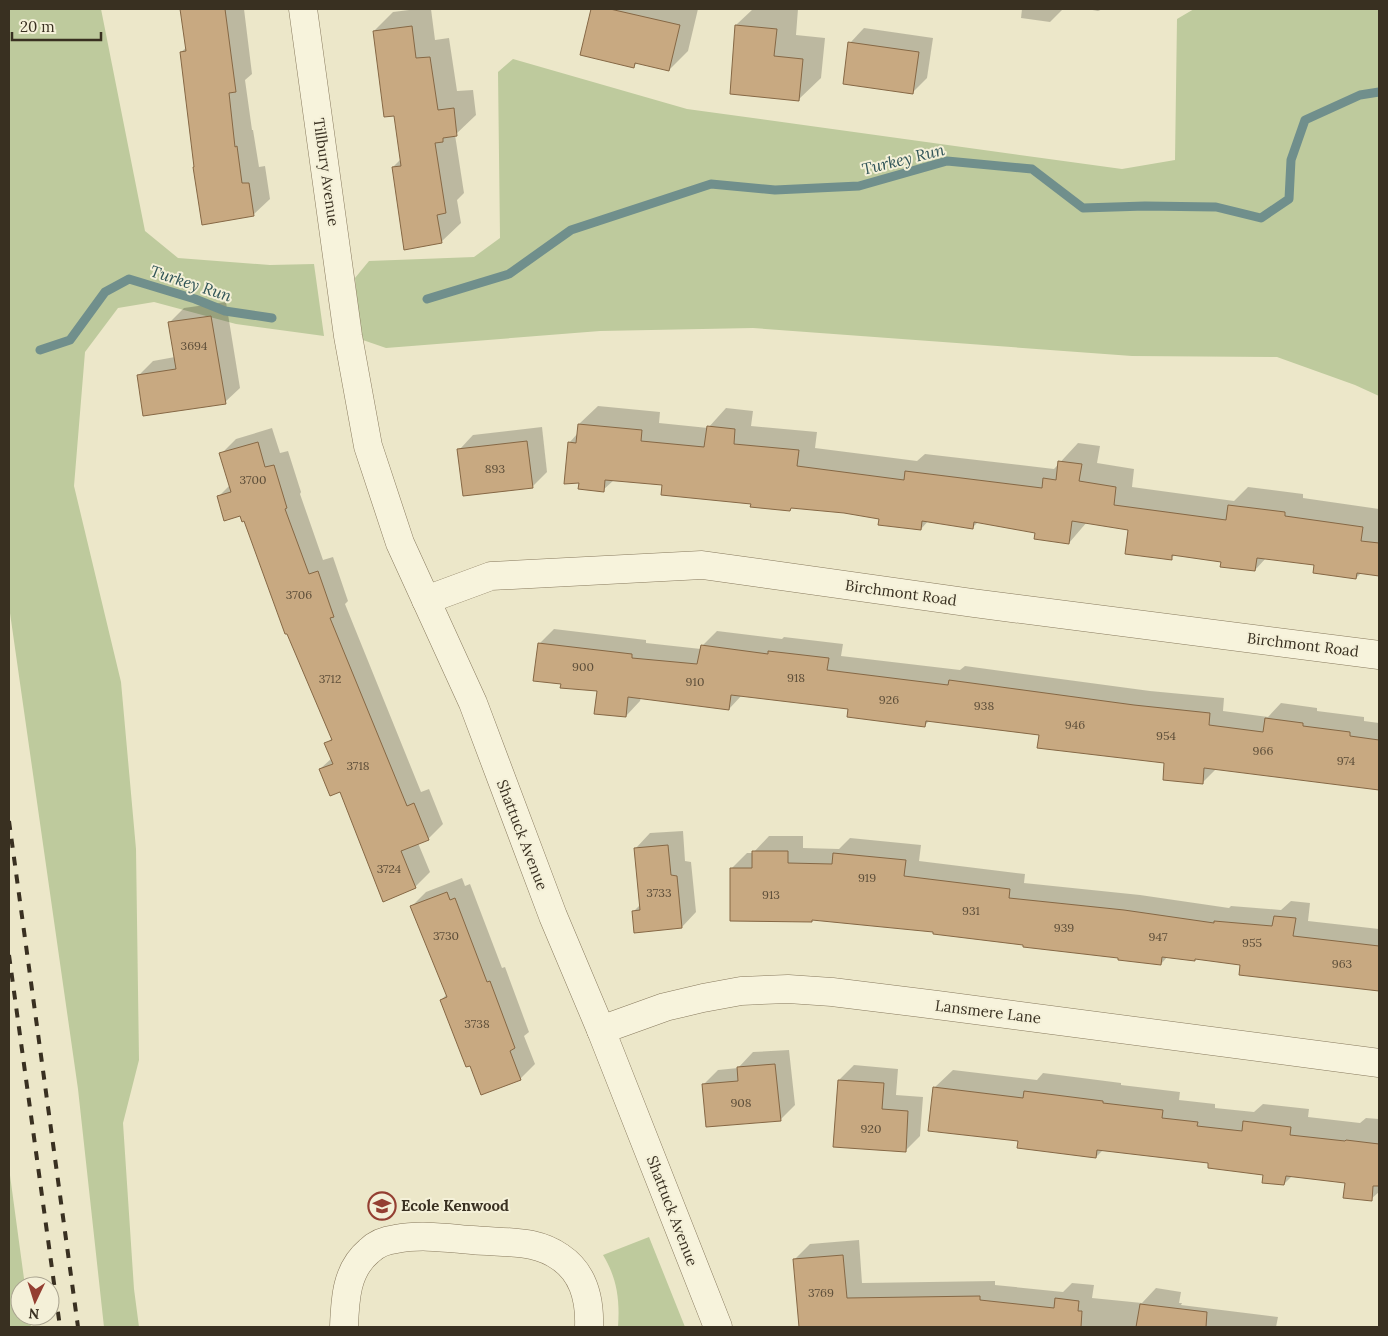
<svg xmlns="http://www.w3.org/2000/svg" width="1388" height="1336" viewBox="0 0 1388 1336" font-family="Lora,serif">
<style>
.green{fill:#beca9d}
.shadow{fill:#0003}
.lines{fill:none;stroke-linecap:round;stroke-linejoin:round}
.stream{stroke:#708f8c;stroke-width:9}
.building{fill:#c8a981;stroke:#866845}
.minor-casing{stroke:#887a5e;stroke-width:29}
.minor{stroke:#f7f3dc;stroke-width:28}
.rail{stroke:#393021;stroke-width:4;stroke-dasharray:9 9;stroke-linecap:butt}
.labels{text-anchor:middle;stroke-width:4;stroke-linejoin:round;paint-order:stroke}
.number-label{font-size:12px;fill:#5d4e39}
.street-label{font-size:15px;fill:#393021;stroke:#f4f0d8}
.poi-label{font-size:15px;font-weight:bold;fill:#393021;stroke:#f4f0d8;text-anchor:start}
.water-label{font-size:16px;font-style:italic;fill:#315558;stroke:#f4f0d8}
</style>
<rect width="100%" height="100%" fill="#ece7c9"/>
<g class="green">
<path d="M 9,9 L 101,9 L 145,231 L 178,258 L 270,265 L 314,264 L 324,336 L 236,324 L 154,302 L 118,308 L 85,352 L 74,486 L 121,682 L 136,849 L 139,1060 L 123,1123 L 134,1289 L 139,1327 L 104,1327 L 78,1089 L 9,606 Z"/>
<path d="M 1194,9 L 1379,9 L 1379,396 L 1355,385 L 1277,357 L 1132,356 L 753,328 L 600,331 L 386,348 L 360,339 L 355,278 L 369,261 L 474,257 L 500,238 L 498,72 L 513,59 L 687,109 L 1122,169 L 1175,160 L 1177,19 Z"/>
<path d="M 9,1168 L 25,1286 L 20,1286 L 20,1316 L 29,1316 L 31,1327 L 9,1327 Z"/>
<path d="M 649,1237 L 685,1327 L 618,1327 C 620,1300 617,1278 603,1255 Z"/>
</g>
<g class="shadow">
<path d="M 181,9 L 244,9 L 252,74 L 245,80 L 252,130 L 253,130 L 259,167 L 265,166 L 270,199 L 253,215 L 181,52 L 187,47 Z"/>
<path d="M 417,9 L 431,9 L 435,40 L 449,38 L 457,91 L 473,90 L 476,115 L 455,135 L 464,193 L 457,200 L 461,223 L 441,242 L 393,167 L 401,159 L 395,115 L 374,31 L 393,12 Z"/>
<path d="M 592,9 L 698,9 L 688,51 L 669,70 L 638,62 L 634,66 L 581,54 Z"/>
<path d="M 753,9 L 798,9 L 796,35 L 825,38 L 821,78 L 798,100 L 731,93 L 736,25 Z"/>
<path d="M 1022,9 L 1063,9 L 1050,22 L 1021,18 Z"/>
<path d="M 1087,9 L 1103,9 L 1098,11 Z"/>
<path d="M 864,28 L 933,38 L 927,78 L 912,93 L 850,43 Z"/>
<path d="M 226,302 L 240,388 L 225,402 L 138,376 L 153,361 L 175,357 L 169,323 L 184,308 Z"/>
<path d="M 598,406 L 660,412 L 659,423 L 708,428 L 726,408 L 753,411 L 751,426 L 817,432 L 815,448 L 917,461 L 925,454 L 1054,469 L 1078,443 L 1100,446 L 1097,463 L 1134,469 L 1132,487 L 1234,501 L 1248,487 L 1303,494 L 1303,498 L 1379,509 L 1379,575 L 1362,572 L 1356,578 L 1315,563 L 1266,558 L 1255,570 L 1222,561 L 1175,555 L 1171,558 L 1130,529 L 1087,522 L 1069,543 L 1036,532 L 978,522 L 972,528 L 929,520 L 921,529 L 881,518 L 844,512 L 752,502 L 663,484 L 614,480 L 603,490 L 580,481 L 569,443 L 578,433 L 579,424 Z"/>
<path d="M 542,427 L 547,472 L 532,487 L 459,450 L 473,435 Z"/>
<path d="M 272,428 L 280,453 L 288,451 L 301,492 L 300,494 L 323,560 L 333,557 L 348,601 L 345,604 L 421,792 L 429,789 L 443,824 L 428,839 L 418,843 L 430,872 L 415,887 L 341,790 L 320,769 L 332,758 L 326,744 L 332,738 L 245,520 L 241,514 L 218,497 L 230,485 L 221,454 L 236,439 Z"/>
<path d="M 554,629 L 646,640 L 646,643 L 701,649 L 702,646 L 717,631 L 782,639 L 784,637 L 843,644 L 841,656 L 960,670 L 965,666 L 1150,691 L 1224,698 L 1223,711 L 1268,717 L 1281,703 L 1317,708 L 1317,711 L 1364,717 L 1364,721 L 1379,723 L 1379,789 L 1217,768 L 1202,783 L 1166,762 L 1040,734 L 930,720 L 925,725 L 849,708 L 742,695 L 729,709 L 641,697 L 640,701 L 626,716 L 598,690 L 562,682 L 539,644 Z"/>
<path d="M 683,831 L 685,861 L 691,862 L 696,912 L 682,927 L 633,912 L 641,904 L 636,848 L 650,833 Z"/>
<path d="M 769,836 L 803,836 L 803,848 L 839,849 L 850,838 L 921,845 L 919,861 L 1025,874 L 1024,883 L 1140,895 L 1229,908 L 1231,906 L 1281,910 L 1291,901 L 1310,903 L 1308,921 L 1379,929 L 1379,991 L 1240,974 L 1241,964 L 1196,958 L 1168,956 L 1161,964 L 934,931 L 731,869 L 747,853 L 753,853 Z"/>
<path d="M 462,878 L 465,886 L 470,884 L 502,968 L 505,967 L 529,1032 L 524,1036 L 535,1064 L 520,1079 L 471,1065 L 441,1000 L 447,994 L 411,907 L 426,892 Z"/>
<path d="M 789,1050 L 795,1105 L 780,1120 L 704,1084 L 718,1070 L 738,1068 L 753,1052 Z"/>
<path d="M 854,1065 L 898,1069 L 896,1095 L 923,1097 L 920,1136 L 905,1151 L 839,1080 Z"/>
<path d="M 953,1070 L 1037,1080 L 1043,1073 L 1121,1083 L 1121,1085 L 1180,1092 L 1179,1100 L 1215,1104 L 1215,1108 L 1254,1112 L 1263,1104 L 1309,1109 L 1308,1117 L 1360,1123 L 1366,1118 L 1379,1119 L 1379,1192 L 1371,1199 L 1347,1182 L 1293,1175 L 1284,1184 L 1264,1174 L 1210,1162 L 1103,1150 L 1096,1157 L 1019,1140 L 934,1088 Z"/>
<path d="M 859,1240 L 862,1283 L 995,1281 L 995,1285 L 1063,1292 L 1072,1283 L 1094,1285 L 1092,1298 L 1142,1303 L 1156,1288 L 1181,1292 L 1179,1303 L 1182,1303 L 1181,1305 L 1278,1317 L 1276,1327 L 800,1327 L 794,1260 L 810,1244 Z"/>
</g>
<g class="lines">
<g class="stream">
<path d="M 427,299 L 509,274 L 571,230 L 711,184 L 775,190 L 859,186 L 947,161 L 1032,169 L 1083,208 L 1145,206 L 1216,207 L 1261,218 L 1289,199 L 1291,160 L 1305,120 L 1360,95 L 1379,92"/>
<path d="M 40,350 L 70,340 L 105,292 L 129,279 L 195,299 L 225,311 L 272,318"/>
</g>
</g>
<g class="building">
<path d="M 180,9 L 225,9 L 236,92 L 229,93 L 235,147 L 237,146 L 242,183 L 249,183 L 254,216 L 202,225 L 193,167 L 194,167 L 180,52 L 186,51 Z"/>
<path d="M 591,9 L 610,9 L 680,25 L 669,71 L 635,63 L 634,68 L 580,55 Z"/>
<path d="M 735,25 L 777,29 L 774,56 L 803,59 L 799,101 L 730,94 Z"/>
<path d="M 412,26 L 416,58 L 430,57 L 438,110 L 454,108 L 457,136 L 443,138 L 443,142 L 435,143 L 446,213 L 437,215 L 442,243 L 404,250 L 392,167 L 401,166 L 394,116 L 384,117 L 373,31 Z"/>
<path d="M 848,42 L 919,52 L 913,94 L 843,84 Z"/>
<path d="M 211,316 L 226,404 L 143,416 L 137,375 L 176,369 L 168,322 Z"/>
<path d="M 578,424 L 642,430 L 641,441 L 704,447 L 707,426 L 735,429 L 734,444 L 799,450 L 797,466 L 904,480 L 905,471 L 1042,488 L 1043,478 L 1056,480 L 1058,461 L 1082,464 L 1079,481 L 1116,487 L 1114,505 L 1226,520 L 1228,505 L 1285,512 L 1285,516 L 1363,527 L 1361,541 L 1379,543 L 1379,576 L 1357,573 L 1356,579 L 1313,573 L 1314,565 L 1257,558 L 1255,571 L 1220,567 L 1221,562 L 1172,555 L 1172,560 L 1125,554 L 1128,530 L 1072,521 L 1069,544 L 1034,539 L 1035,533 L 974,522 L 973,529 L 922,521 L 921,530 L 878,525 L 879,519 L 844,513 L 791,508 L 790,511 L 750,507 L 751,504 L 661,495 L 662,485 L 605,480 L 604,492 L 578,489 L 579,483 L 564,484 L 568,442 L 576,443 Z"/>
<path d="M 527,441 L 533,488 L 463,496 L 457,449 Z"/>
<path d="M 258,442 L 265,467 L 274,465 L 287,508 L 285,509 L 309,574 L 318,571 L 334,617 L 330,618 L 407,806 L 414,803 L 429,840 L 401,851 L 416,888 L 383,902 L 340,792 L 330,796 L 319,769 L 333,764 L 324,743 L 332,740 L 287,634 L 285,634 L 244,521 L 242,522 L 240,516 L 224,521 L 217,496 L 231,492 L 219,453 Z"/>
<path d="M 538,643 L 632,654 L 632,658 L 697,664 L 701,645 L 768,654 L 768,651 L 829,658 L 827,670 L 948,685 L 949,680 L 1134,705 L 1210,713 L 1209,725 L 1263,732 L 1265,718 L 1303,723 L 1303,726 L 1350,732 L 1350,736 L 1379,740 L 1379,790 L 1204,768 L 1203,784 L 1163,780 L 1164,763 L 1037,748 L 1039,735 L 926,721 L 925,727 L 847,717 L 848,709 L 731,695 L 729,710 L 628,697 L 626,717 L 594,714 L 597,691 L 560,688 L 561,684 L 533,681 Z"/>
<path d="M 668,845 L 671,875 L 677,876 L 682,928 L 634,933 L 632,911 L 640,910 L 634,848 Z"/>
<path d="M 752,851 L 788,851 L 788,863 L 832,864 L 833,853 L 906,860 L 904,876 L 1010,889 L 1009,898 L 1124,910 L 1214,923 L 1214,921 L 1272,926 L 1274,916 L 1296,918 L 1293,936 L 1379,946 L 1379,991 L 1239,975 L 1240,965 L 1195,959 L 1195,961 L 1162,957 L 1161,965 L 1118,960 L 1118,958 L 1023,947 L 1023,945 L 933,934 L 933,932 L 812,920 L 812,922 L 730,921 L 730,868 L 752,868 Z"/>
<path d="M 447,892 L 450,900 L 455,898 L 487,982 L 490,981 L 515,1048 L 510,1051 L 521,1080 L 481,1095 L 470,1066 L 466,1067 L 440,1000 L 447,997 L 410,906 Z"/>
<path d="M 775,1064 L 781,1121 L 706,1127 L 702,1084 L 738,1081 L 737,1067 Z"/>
<path d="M 838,1080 L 884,1083 L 882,1109 L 908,1111 L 906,1152 L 833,1147 Z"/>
<path d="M 933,1087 L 1023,1098 L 1024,1091 L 1103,1101 L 1103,1103 L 1163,1110 L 1162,1118 L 1198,1122 L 1197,1126 L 1242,1131 L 1243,1121 L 1291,1127 L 1290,1135 L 1345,1141 L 1346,1140 L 1379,1144 L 1379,1186 L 1373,1186 L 1372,1201 L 1343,1198 L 1345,1183 L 1286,1176 L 1284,1185 L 1262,1183 L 1263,1175 L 1208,1168 L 1208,1163 L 1097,1150 L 1096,1158 L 1017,1148 L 1018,1141 L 928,1131 Z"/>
<path d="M 843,1255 L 847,1298 L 980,1296 L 980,1300 L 1054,1308 L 1055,1298 L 1079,1301 L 1078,1311 L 1082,1311 L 1081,1327 L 799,1327 L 793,1259 Z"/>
<path d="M 1140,1304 L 1207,1312 L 1206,1327 L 1136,1327 Z"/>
</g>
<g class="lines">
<g class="minor-casing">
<g id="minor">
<path d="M 303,9 L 348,336 L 368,446 L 400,543 L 473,703 L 553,916 L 601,1030 L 718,1327"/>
<path d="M 426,600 L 491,576 L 702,565 L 973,603 L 1379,655"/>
<path d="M 601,1030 L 665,1007 L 703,998 L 741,991 L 788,989 L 832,992 L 937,1005 L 1379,1063"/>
<path d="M 344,1327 C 345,1300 346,1270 369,1251 C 376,1244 387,1240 396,1239 C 421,1234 447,1238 472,1240 C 492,1242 513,1241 532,1245 C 541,1247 553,1252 560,1257 C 584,1273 590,1300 589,1327"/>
</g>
</g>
<use href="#minor" class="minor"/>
<g class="rail">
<path d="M 9,821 L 78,1327"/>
<path d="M 9,955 L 60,1327"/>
</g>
</g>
<defs>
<g id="school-ring" transform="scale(1.4375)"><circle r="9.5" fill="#f4f0d8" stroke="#943f32" stroke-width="1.5"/><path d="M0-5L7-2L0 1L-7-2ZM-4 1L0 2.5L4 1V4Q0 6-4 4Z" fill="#943f32"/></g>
</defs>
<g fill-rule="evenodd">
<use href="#school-ring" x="382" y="1206"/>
</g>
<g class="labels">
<g class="number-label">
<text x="194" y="350">3694</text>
<text x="495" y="473">893</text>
<text x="253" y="484">3700</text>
<text x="299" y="599">3706</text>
<text x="583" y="671">900</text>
<text x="796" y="682">918</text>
<text x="330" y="683">3712</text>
<text x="695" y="686">910</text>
<text x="889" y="704">926</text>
<text x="984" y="710">938</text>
<text x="1075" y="729">946</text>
<text x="1166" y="740">954</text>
<text x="1263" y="755">966</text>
<text x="1346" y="765">974</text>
<text x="358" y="770">3718</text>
<text x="389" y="873">3724</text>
<text x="867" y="882">919</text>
<text x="659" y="897">3733</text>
<text x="771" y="899">913</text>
<text x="971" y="915">931</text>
<text x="1064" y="932">939</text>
<text x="446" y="940">3730</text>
<text x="1158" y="941">947</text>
<text x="1252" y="947">955</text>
<text x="1342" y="968">963</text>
<text x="477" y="1028">3738</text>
<text x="741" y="1107">908</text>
<text x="871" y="1133">920</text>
<text x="821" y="1297">3769</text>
</g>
<g class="street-label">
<text transform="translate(326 172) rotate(82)" y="5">Tillbury Avenue</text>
<text transform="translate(901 593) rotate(8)" y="5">Birchmont Road</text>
<text transform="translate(1303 645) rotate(7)" y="5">Birchmont Road</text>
<text transform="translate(522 835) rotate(69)" y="5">Shattuck Avenue</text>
<text transform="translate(988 1012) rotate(7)" y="5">Lansmere Lane</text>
<text transform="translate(672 1211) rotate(69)" y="5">Shattuck Avenue</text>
</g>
<g class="poi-label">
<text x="401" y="1211">Ecole Kenwood</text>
</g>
<g class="water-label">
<text transform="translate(903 159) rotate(-14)" y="6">Turkey Run</text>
<text transform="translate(191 283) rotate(18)" y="6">Turkey Run</text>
</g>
</g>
<rect width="1388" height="1336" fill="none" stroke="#393021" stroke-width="20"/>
<g transform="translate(35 1301) rotate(184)"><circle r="24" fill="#f4f0d8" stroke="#a9a38f"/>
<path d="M0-4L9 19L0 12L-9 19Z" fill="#943f32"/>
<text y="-8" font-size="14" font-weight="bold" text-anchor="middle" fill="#393021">N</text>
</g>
<path d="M12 32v8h89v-8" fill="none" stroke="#393021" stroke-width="2.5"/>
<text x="20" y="32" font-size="15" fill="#393021" stroke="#f4f0d8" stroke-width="4" paint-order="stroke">20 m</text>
</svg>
